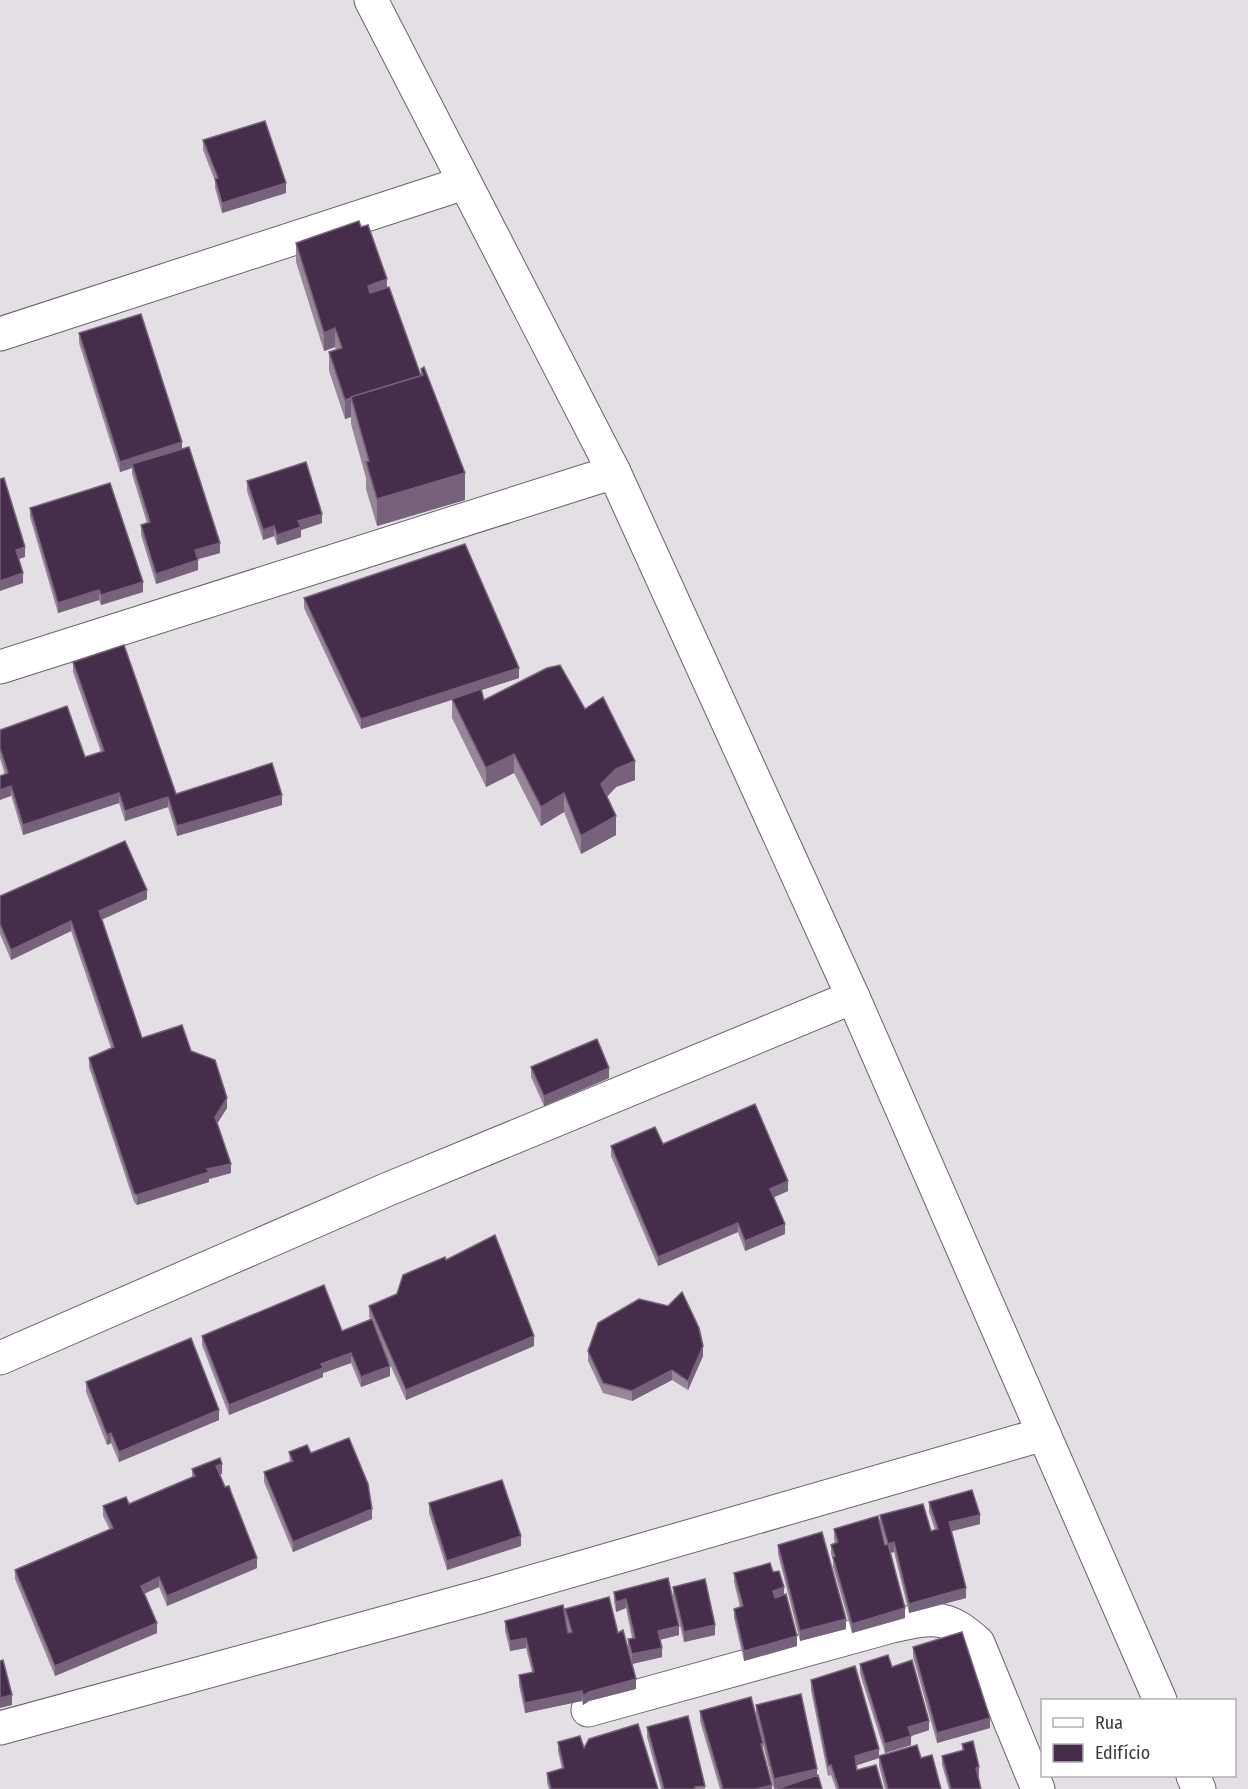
<svg xmlns="http://www.w3.org/2000/svg" width="1248" height="1789" viewBox="0 0 1248 1789" font-family="'Fira Sans Condensed',sans-serif">
<style>
.lines{fill:none;stroke-linecap:round;stroke-linejoin:round}
.minor-casing{stroke:#676268;stroke-width:35}
.minor{stroke:#fff;stroke-width:33}
.wall{fill:#968698}
.shaded-wall{fill:#76627a}
.building{fill:#472d4c;stroke:#76627a;stroke-width:1.5}
</style>
<rect width="100%" height="100%" fill="#e4dee5"/>
<g class="lines">
<g class="minor-casing">
<g id="minor">
<path d="M 371,0 L 614,472 L 853,997 L 1160,1700"/>
<path d="M 0,334 L 464,183"/>
<path d="M 0,667 L 614,472"/>
<path d="M 0,1358 L 386,1190 L 853,997"/>
<path d="M 588,1710 L 892,1626 C 933,1617 946,1614 978,1643 L 1038,1789"/>
<path d="M 0,1728 L 483,1596 L 1044,1434"/>
<path d="M 1193,1776 L 1199,1789"/>
</g>
</g>
<use href="#minor" class="minor"/>
</g>
<g class="wall">
<path d="M 203,140 L 286,193 L 222,213 L 215,188 L 215,181 L 203,150 Z"/>
<path d="M 361,227 L 387,288 L 421,376 L 421,369 L 465,500 L 377,526 L 366,489 L 366,478 L 351,424 L 351,417 L 345,419 L 329,371 L 329,352 L 336,350 L 335,347 L 324,351 L 296,262 L 296,243 Z"/>
<path d="M 79,333 L 182,449 L 220,553 L 198,559 L 198,570 L 156,584 L 141,535 L 141,525 L 147,523 L 132,474 L 132,468 L 120,472 L 79,343 Z"/>
<path d="M 247,481 L 322,523 L 301,530 L 301,537 L 277,545 L 274,536 L 263,540 L 247,491 Z"/>
<path d="M 30,508 L 143,592 L 101,605 L 99,600 L 58,613 L 30,517 Z"/>
<path d="M 304,598 L 519,678 L 481,690 L 484,700 L 585,709 L 635,780 L 616,787 L 607,797 L 616,835 L 581,854 L 564,812 L 541,826 L 514,773 L 486,787 L 452,718 L 452,700 L 361,729 L 304,608 Z"/>
<path d="M 73,662 L 176,794 L 282,805 L 177,836 L 168,807 L 125,821 L 119,803 L 23,835 L 0,758 L 0,730 L 85,757 L 101,752 L 73,672 Z"/>
<path d="M 0,896 L 147,899 L 102,919 L 142,1038 L 191,1051 L 227,1108 L 217,1123 L 231,1173 L 209,1179 L 209,1182 L 137,1205 L 134,1202 L 89,1067 L 89,1058 L 111,1048 L 71,931 L 11,960 L 0,934 Z"/>
<path d="M 531,1067 L 609,1078 L 544,1106 L 531,1077 Z"/>
<path d="M 663,1144 L 788,1191 L 774,1197 L 785,1234 L 745,1251 L 738,1232 L 658,1266 L 611,1156 L 611,1146 Z"/>
<path d="M 446,1260 L 534,1346 L 406,1400 L 384,1351 L 390,1376 L 361,1387 L 351,1363 L 323,1373 L 323,1377 L 229,1415 L 202,1345 L 202,1336 L 342,1331 L 370,1319 L 369,1316 L 369,1306 L 397,1294 Z"/>
<path d="M 588,1351 L 703,1356 L 688,1390 L 672,1380 L 632,1401 L 603,1393 L 588,1361 Z"/>
<path d="M 86,1382 L 219,1420 L 119,1462 L 111,1443 L 107,1445 L 86,1392 Z"/>
<path d="M 289,1452 L 311,1453 L 372,1519 L 293,1552 L 264,1482 L 264,1472 L 290,1463 Z"/>
<path d="M 192,1469 L 222,1474 L 220,1474 L 257,1568 L 167,1606 L 159,1587 L 144,1594 L 157,1633 L 55,1676 L 15,1579 L 15,1570 L 110,1530 L 103,1516 L 103,1506 L 129,1504 L 192,1477 Z"/>
<path d="M 929,1502 L 980,1524 L 951,1531 L 966,1598 L 909,1613 L 894,1552 L 891,1553 L 905,1618 L 852,1633 L 833,1567 L 833,1560 L 831,1554 L 831,1545 L 835,1543 L 834,1539 L 834,1529 L 886,1544 L 880,1525 L 880,1515 L 931,1531 L 935,1530 L 929,1512 Z"/>
<path d="M 429,1503 L 521,1546 L 447,1570 L 429,1513 Z"/>
<path d="M 778,1545 L 846,1629 L 800,1641 L 778,1554 Z"/>
<path d="M 773,1572 L 784,1595 L 797,1646 L 744,1661 L 734,1618 L 734,1609 L 740,1607 L 734,1582 L 734,1573 Z"/>
<path d="M 673,1587 L 715,1635 L 684,1642 L 673,1597 Z"/>
<path d="M 614,1592 L 679,1635 L 660,1640 L 662,1657 L 632,1664 L 628,1649 L 628,1639 L 632,1638 L 626,1608 L 616,1612 L 614,1602 Z"/>
<path d="M 565,1609 L 618,1633 L 636,1689 L 589,1701 L 583,1705 L 582,1701 L 525,1713 L 519,1685 L 519,1675 L 532,1672 L 526,1648 L 510,1651 L 505,1631 L 505,1621 L 565,1618 Z"/>
<path d="M 913,1647 L 990,1728 L 937,1743 L 913,1657 Z"/>
<path d="M 860,1664 L 892,1667 L 929,1730 L 911,1736 L 911,1745 L 885,1753 L 860,1674 Z"/>
<path d="M 811,1680 L 879,1756 L 921,1758 L 941,1789 L 885,1789 L 879,1766 L 879,1758 L 856,1765 L 857,1770 L 883,1789 L 836,1789 L 831,1775 L 828,1776 L 811,1690 Z"/>
<path d="M 756,1705 L 817,1775 L 785,1786 L 774,1789 L 763,1745 L 763,1752 L 772,1789 L 720,1789 L 700,1721 L 700,1711 L 761,1734 L 756,1715 Z"/>
<path d="M 647,1727 L 705,1786 L 705,1789 L 661,1789 L 647,1737 Z"/>
<path d="M 558,1742 L 584,1748 L 658,1789 L 549,1789 L 547,1783 L 547,1773 L 562,1769 L 558,1751 Z"/>
<path d="M 962,1744 L 979,1777 L 978,1777 L 981,1789 L 949,1789 L 942,1765 L 942,1756 L 962,1750 Z"/>
</g>
<g class="shaded-wall">
<path d="M 286,183 L 286,193 L 222,213 L 222,203 Z"/>
<path d="M 387,279 L 387,298 L 368,305 L 368,286 Z"/>
<path d="M 335,328 L 335,347 L 324,351 L 324,333 Z"/>
<path d="M 351,399 L 351,417 L 345,419 L 345,400 Z"/>
<path d="M 182,442 L 182,452 L 132,464 L 132,468 L 120,472 L 120,462 Z"/>
<path d="M 465,473 L 465,500 L 377,526 L 377,499 Z"/>
<path d="M 322,514 L 322,523 L 301,530 L 301,537 L 277,545 L 277,535 L 298,521 Z"/>
<path d="M 274,526 L 274,536 L 263,540 L 263,530 Z"/>
<path d="M 220,543 L 220,553 L 195,560 L 195,550 Z"/>
<path d="M 25,547 L 25,557 L 16,560 L 16,550 Z"/>
<path d="M 198,560 L 198,570 L 156,584 L 156,574 Z"/>
<path d="M 23,573 L 23,583 L 0,591 L 0,581 Z"/>
<path d="M 143,582 L 143,592 L 101,605 L 101,595 Z"/>
<path d="M 99,590 L 99,600 L 58,613 L 58,603 Z"/>
<path d="M 519,668 L 519,678 L 361,729 L 361,719 Z"/>
<path d="M 514,754 L 514,773 L 486,787 L 486,768 Z"/>
<path d="M 635,761 L 635,780 L 616,787 L 601,803 L 601,784 L 616,769 Z"/>
<path d="M 11,786 L 11,796 L 0,800 L 0,790 Z"/>
<path d="M 119,793 L 119,803 L 23,835 L 23,825 Z"/>
<path d="M 564,793 L 564,812 L 541,826 L 541,807 Z"/>
<path d="M 282,795 L 282,805 L 177,836 L 177,826 Z"/>
<path d="M 168,797 L 168,807 L 125,821 L 125,811 Z"/>
<path d="M 616,816 L 616,835 L 581,854 L 581,836 Z"/>
<path d="M 147,890 L 147,899 L 99,921 L 99,911 Z"/>
<path d="M 71,921 L 71,931 L 11,960 L 11,950 Z"/>
<path d="M 609,1068 L 609,1078 L 544,1106 L 544,1096 Z"/>
<path d="M 227,1098 L 227,1108 L 215,1127 L 215,1117 Z"/>
<path d="M 231,1164 L 231,1173 L 209,1179 L 209,1182 L 137,1205 L 137,1195 L 207,1169 Z"/>
<path d="M 788,1181 L 788,1191 L 770,1199 L 770,1189 Z"/>
<path d="M 738,1223 L 738,1232 L 658,1266 L 658,1257 Z"/>
<path d="M 785,1224 L 785,1234 L 745,1251 L 745,1241 Z"/>
<path d="M 534,1336 L 534,1346 L 406,1400 L 406,1390 Z"/>
<path d="M 703,1346 L 703,1356 L 688,1390 L 688,1381 Z"/>
<path d="M 351,1353 L 351,1363 L 323,1373 L 323,1377 L 229,1415 L 229,1405 L 321,1364 Z"/>
<path d="M 390,1366 L 390,1376 L 361,1387 L 361,1377 Z"/>
<path d="M 672,1370 L 672,1380 L 632,1401 L 632,1391 Z"/>
<path d="M 219,1410 L 219,1420 L 119,1462 L 119,1452 Z"/>
<path d="M 111,1433 L 111,1443 L 107,1445 L 107,1435 Z"/>
<path d="M 222,1464 L 222,1474 L 216,1476 L 216,1466 Z"/>
<path d="M 372,1509 L 372,1519 L 293,1552 L 293,1542 Z"/>
<path d="M 980,1515 L 980,1524 L 949,1532 L 949,1522 Z"/>
<path d="M 521,1536 L 521,1546 L 447,1570 L 447,1561 Z"/>
<path d="M 894,1542 L 894,1552 L 888,1553 L 888,1544 Z"/>
<path d="M 257,1558 L 257,1568 L 167,1606 L 167,1596 Z"/>
<path d="M 159,1577 L 159,1587 L 141,1595 L 141,1586 Z"/>
<path d="M 784,1587 L 784,1597 L 773,1600 L 773,1591 Z"/>
<path d="M 966,1588 L 966,1598 L 909,1613 L 909,1604 Z"/>
<path d="M 626,1599 L 626,1608 L 616,1612 L 616,1602 Z"/>
<path d="M 905,1608 L 905,1618 L 852,1633 L 852,1624 Z"/>
<path d="M 846,1619 L 846,1629 L 800,1641 L 800,1631 Z"/>
<path d="M 157,1623 L 157,1633 L 55,1676 L 55,1666 Z"/>
<path d="M 715,1625 L 715,1635 L 684,1642 L 684,1632 Z"/>
<path d="M 679,1626 L 679,1635 L 658,1640 L 658,1631 Z"/>
<path d="M 797,1636 L 797,1646 L 744,1661 L 744,1651 Z"/>
<path d="M 526,1638 L 526,1648 L 510,1651 L 510,1641 Z"/>
<path d="M 662,1648 L 662,1657 L 632,1664 L 632,1654 Z"/>
<path d="M 636,1679 L 636,1689 L 589,1701 L 583,1705 L 583,1696 L 589,1692 Z"/>
<path d="M 582,1691 L 582,1701 L 525,1713 L 525,1703 Z"/>
<path d="M 12,1695 L 12,1705 L 0,1708 L 0,1698 Z"/>
<path d="M 990,1718 L 990,1728 L 937,1743 L 937,1733 Z"/>
<path d="M 929,1721 L 929,1730 L 911,1736 L 911,1745 L 885,1753 L 885,1744 L 908,1727 Z"/>
<path d="M 879,1749 L 879,1758 L 855,1766 L 855,1756 Z"/>
<path d="M 979,1767 L 979,1777 L 976,1778 L 976,1768 Z"/>
<path d="M 817,1769 L 817,1779 L 774,1789 L 774,1779 Z"/>
<path d="M 772,1785 L 772,1789 L 756,1789 Z"/>
</g>
<g class="building">
<path d="M 265,121 L 286,183 L 222,203 L 215,179 L 218,178 L 203,140 Z"/>
<path d="M 359,221 L 361,227 L 368,225 L 387,279 L 368,286 L 370,293 L 389,287 L 421,376 L 351,397 L 351,398 L 345,400 L 329,352 L 342,348 L 335,328 L 324,333 L 296,243 Z"/>
<path d="M 141,314 L 182,442 L 120,462 L 79,333 Z"/>
<path d="M 424,367 L 465,473 L 377,499 L 366,462 L 369,461 L 351,397 L 423,375 L 421,369 Z"/>
<path d="M 189,447 L 220,543 L 195,550 L 198,560 L 156,574 L 141,525 L 150,522 L 132,464 Z"/>
<path d="M 306,462 L 322,514 L 298,521 L 301,527 L 277,535 L 274,526 L 263,530 L 247,481 Z"/>
<path d="M 4,478 L 25,547 L 16,550 L 23,573 L 0,581 L 0,479 Z"/>
<path d="M 110,483 L 143,582 L 101,595 L 99,590 L 58,603 L 30,508 Z"/>
<path d="M 465,544 L 519,668 L 361,719 L 304,598 Z"/>
<path d="M 124,645 L 176,794 L 272,763 L 282,795 L 177,826 L 168,797 L 125,811 L 119,793 L 23,825 L 11,786 L 0,790 L 0,776 L 8,773 L 0,748 L 0,730 L 67,706 L 85,757 L 104,751 L 73,662 Z"/>
<path d="M 560,665 L 585,709 L 603,697 L 635,761 L 616,769 L 601,784 L 616,816 L 581,836 L 564,793 L 541,807 L 514,754 L 486,768 L 452,699 L 481,689 L 484,700 L 547,668 Z"/>
<path d="M 125,841 L 147,890 L 99,911 L 103,923 L 142,1038 L 182,1025 L 191,1051 L 215,1060 L 227,1098 L 215,1117 L 231,1164 L 207,1169 L 209,1172 L 137,1195 L 134,1193 L 89,1058 L 114,1047 L 71,921 L 11,950 L 0,924 L 0,896 Z"/>
<path d="M 597,1039 L 609,1068 L 544,1096 L 531,1067 Z"/>
<path d="M 755,1104 L 788,1181 L 770,1189 L 785,1224 L 745,1241 L 738,1223 L 658,1257 L 611,1146 L 655,1127 L 663,1144 Z"/>
<path d="M 495,1235 L 534,1336 L 406,1390 L 369,1306 L 397,1294 L 403,1275 L 445,1257 L 446,1260 Z"/>
<path d="M 324,1285 L 342,1331 L 372,1319 L 390,1366 L 361,1377 L 351,1353 L 321,1364 L 323,1368 L 229,1405 L 202,1336 Z"/>
<path d="M 682,1292 L 699,1328 L 703,1346 L 688,1381 L 672,1370 L 632,1391 L 603,1383 L 588,1351 L 598,1323 L 639,1299 L 668,1306 Z"/>
<path d="M 191,1338 L 219,1410 L 119,1452 L 111,1433 L 107,1435 L 86,1382 Z"/>
<path d="M 349,1438 L 368,1484 L 372,1509 L 293,1542 L 264,1472 L 293,1461 L 289,1452 L 307,1445 L 311,1453 Z"/>
<path d="M 220,1458 L 222,1464 L 216,1466 L 225,1487 L 229,1486 L 231,1492 L 257,1558 L 167,1596 L 159,1577 L 141,1586 L 157,1623 L 55,1666 L 15,1570 L 113,1528 L 103,1506 L 126,1497 L 129,1504 L 195,1476 L 192,1469 Z"/>
<path d="M 502,1480 L 521,1536 L 447,1561 L 429,1503 Z"/>
<path d="M 972,1490 L 980,1515 L 949,1522 L 966,1588 L 909,1604 L 894,1542 L 888,1544 L 905,1608 L 852,1624 L 833,1557 L 835,1556 L 831,1545 L 838,1542 L 834,1529 L 878,1516 L 885,1545 L 888,1544 L 880,1515 L 923,1504 L 931,1531 L 938,1529 L 929,1502 Z"/>
<path d="M 822,1532 L 846,1619 L 800,1631 L 778,1545 Z"/>
<path d="M 770,1563 L 773,1572 L 779,1571 L 784,1587 L 773,1591 L 775,1598 L 786,1594 L 797,1636 L 744,1651 L 734,1609 L 743,1606 L 734,1573 Z"/>
<path d="M 668,1578 L 679,1626 L 658,1631 L 662,1648 L 632,1654 L 628,1639 L 635,1638 L 626,1599 L 616,1602 L 614,1592 Z"/>
<path d="M 705,1579 L 715,1625 L 684,1632 L 673,1587 Z"/>
<path d="M 609,1597 L 618,1633 L 623,1630 L 636,1679 L 589,1692 L 583,1696 L 582,1691 L 525,1703 L 519,1675 L 534,1672 L 526,1638 L 510,1641 L 505,1621 L 563,1605 L 568,1633 L 572,1632 L 565,1609 Z"/>
<path d="M 962,1632 L 990,1718 L 937,1733 L 913,1647 Z"/>
<path d="M 888,1655 L 892,1667 L 912,1660 L 929,1721 L 908,1727 L 911,1736 L 885,1744 L 860,1664 Z"/>
<path d="M 3,1660 L 12,1695 L 0,1698 L 0,1661 Z"/>
<path d="M 855,1666 L 879,1749 L 855,1756 L 857,1770 L 876,1765 L 883,1789 L 839,1789 L 831,1765 L 828,1766 L 811,1680 Z"/>
<path d="M 801,1694 L 817,1769 L 774,1779 L 756,1705 Z"/>
<path d="M 751,1697 L 763,1743 L 761,1744 L 772,1785 L 756,1789 L 723,1789 L 700,1711 Z"/>
<path d="M 688,1716 L 705,1786 L 695,1787 L 695,1789 L 664,1789 L 647,1727 Z"/>
<path d="M 638,1724 L 658,1789 L 551,1789 L 547,1773 L 564,1768 L 558,1742 L 580,1736 L 584,1748 L 589,1739 Z"/>
<path d="M 973,1741 L 979,1767 L 976,1768 L 981,1789 L 951,1789 L 942,1756 L 964,1750 L 962,1744 Z"/>
<path d="M 917,1745 L 921,1758 L 932,1755 L 941,1789 L 888,1789 L 879,1756 Z"/>
<path d="M 818,1775 L 822,1789 L 777,1789 Z"/>
</g>
<rect x="1041" y="1699" width="195" height="78" fill="#ffffff" stroke="#b1b0b1" stroke-width="1.5"/>
<rect x="1053" y="1718" width="30" height="9" fill="#ffffff" stroke="#b1b0b1" stroke-width="1.5"/>
<text x="1095" y="1729" font-size="18" fill="#3b393c">Rua</text>
<rect x="1053" y="1744" width="30" height="18" fill="#472d4c" stroke="#b1b0b1" stroke-width="1.5"/>
<text x="1095" y="1759" font-size="18" fill="#3b393c">Edifício</text>
</svg>
